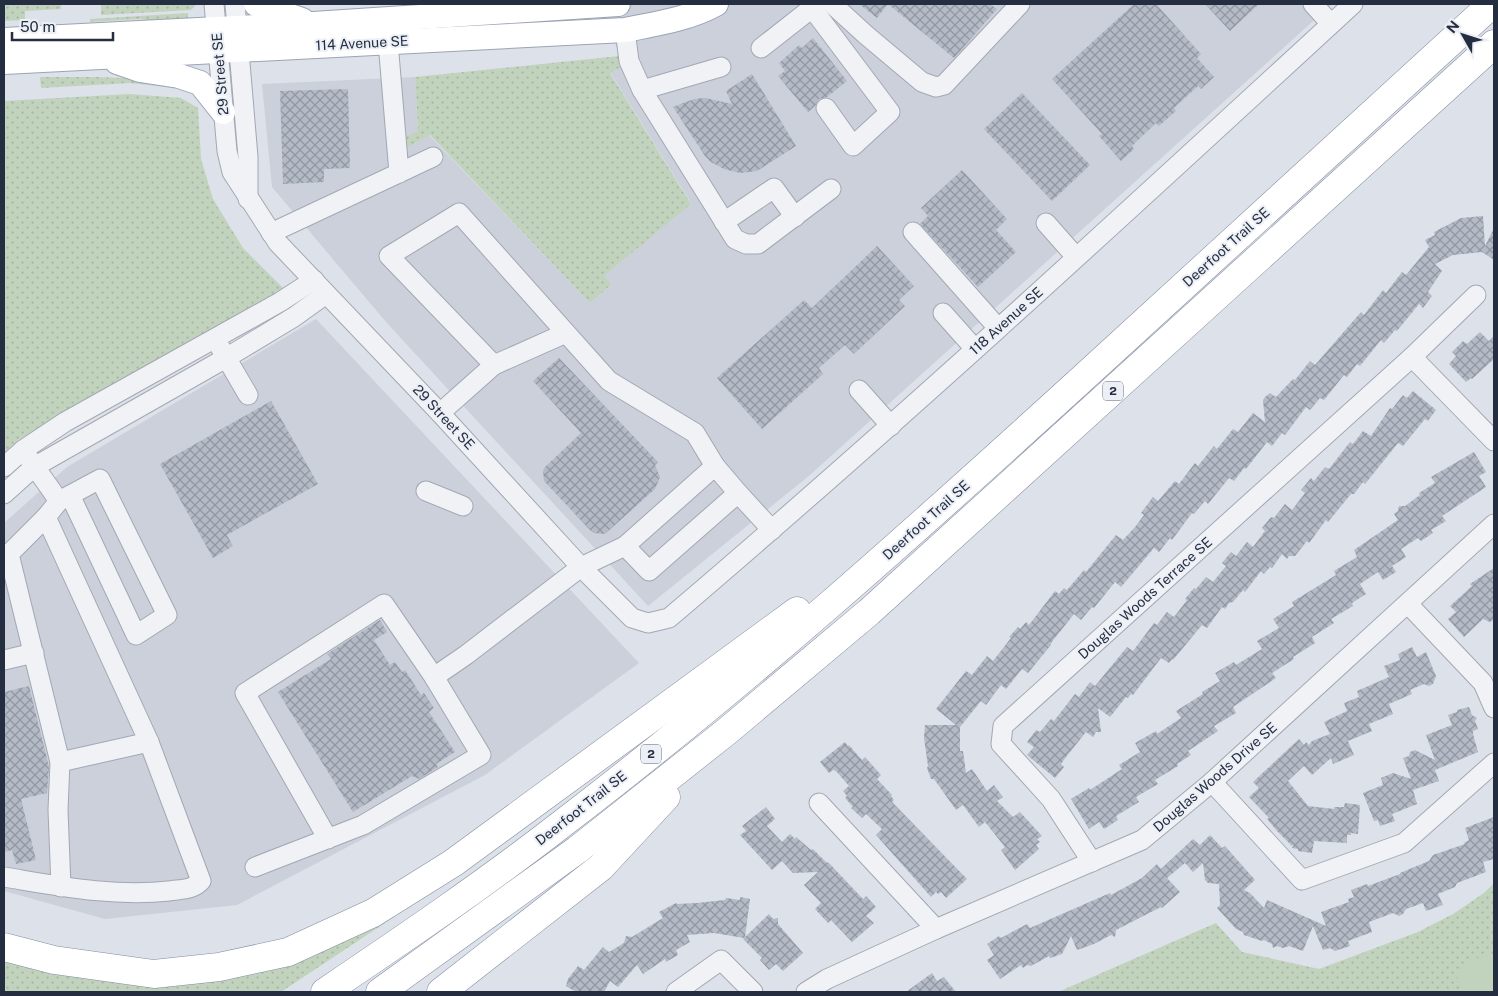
<svg xmlns="http://www.w3.org/2000/svg" width="1498" height="996" viewBox="0 0 1498 996" font-family="'Public Sans',sans-serif">
<style>
.built{fill:#cbd0db}
.grass{fill:url(#grass-dots)}
.pitch{fill:#c2d3bd}
.building{fill:url(#building-cross-hatch)}
.lines{fill:none;stroke-linecap:round;stroke-linejoin:round}
.minor-casing{stroke:#a2a8b3;stroke-width:21}
.major-casing{stroke:#9ba4b5;stroke-width:26}
.highway-casing{stroke:#838da1;stroke-width:29}
.minor{stroke:#f0f2f6;stroke-width:19}
.major{stroke:#fff;stroke-width:24}
.highway{stroke:#fff;stroke-width:28}
.labels{text-anchor:middle;stroke-width:4;stroke-linejoin:round;paint-order:stroke}
.shield{fill:#ecf0f6;stroke:#616877;stroke-width:1}
.shield-label{font-size:12px;font-weight:bold;fill:#252e41}
.street-label{font-size:14px;fill:#252e41;stroke:#ecf0f6}
</style>
<defs>
<pattern id="grass-dots" width="8" height="8" patternUnits="userSpaceOnUse" patternTransform="scale(1.25)"><rect width="8" height="8" fill="#c2d3bd"/><path d="M2 2h.1M6 6h.1" fill="none" stroke="#a7b5a4" stroke-width="1.8" stroke-linecap="round"/></pattern>
<pattern id="building-cross-hatch" width="8" height="8" patternUnits="userSpaceOnUse" patternTransform="scale(1.25)"><rect width="8" height="8" fill="#b4bac6"/><path d="M0 0l8 8M0 8l8-8" fill="none" stroke="#9298a2"/></pattern>
</defs>
<rect width="100%" height="100%" fill="#dde1e9"/>
<g class="built">
<path d="M 604,4 L 1332,4 L 810,475 L 648,606 L 386,322 L 272,187 L 262,84 L 415,77 L 418,131 L 407,147 L 429,135 L 590,303 L 612,284 L 604,276 L 691,203 L 610,72 L 623,65 L 619,56 Z"/>
<path d="M 316,319 L 639,663 L 485,775 L 237,905 L 105,919 L 4,891 L 4,523 L 67,467 Z"/>
</g>
<g class="grass">
<path d="M 4,4 L 61,4 L 61,9 L 25,11 L 25,20 L 4,21 Z"/>
<path d="M 101,4 L 195,4 L 195,6 L 191,10 L 101,15 Z"/>
<path d="M 188,13 L 188,21 L 156,22 L 140,19 L 90,22 L 90,19 Z"/>
<path d="M 619,56 L 623,66 L 610,73 L 691,204 L 604,276 L 612,284 L 590,303 L 430,135 L 407,147 L 404,138 L 418,131 L 415,77 Z"/>
<path d="M 40,77 L 96,77 L 153,79 L 194,90 L 130,83 L 41,88 Z"/>
<path d="M 130,94 L 181,98 L 198,108 L 201,159 L 213,199 L 243,248 L 283,288 L 18,440 L 4,453 L 4,101 Z"/>
<path d="M 1494,883 L 1494,992 L 1058,992 L 1216,923 L 1242,952 L 1319,969 L 1418,932 L 1453,914 L 1484,893 Z"/>
<path d="M 390,913 L 394,917 L 281,992 L 4,992 L 4,957 L 144,982 Z"/>
</g>
<path class="pitch" d="M 1488,955 L 1494,956 L 1494,992 L 1460,992 L 1457,976 L 1473,959 Z"/>
<g class="building">
<path d="M 859,4 L 990,4 L 997,9 L 954,58 L 888,4 L 877,18 Z"/>
<path d="M 1134,4 L 1156,4 L 1201,54 L 1197,58 L 1214,77 L 1201,89 L 1198,86 L 1174,108 L 1176,111 L 1159,126 L 1156,123 L 1132,146 L 1134,149 L 1121,161 L 1099,136 L 1102,134 L 1052,79 Z"/>
<path d="M 1205,4 L 1259,4 L 1230,31 Z"/>
<path d="M 813,38 L 847,81 L 827,97 L 819,99 L 815,106 L 808,112 L 778,76 L 785,71 L 779,63 L 799,45 L 802,48 Z"/>
<path d="M 752,74 L 796,146 L 757,171 L 740,173 L 724,169 L 711,162 L 705,156 L 673,107 L 694,99 L 705,98 L 732,104 L 726,91 Z"/>
<path d="M 348,89 L 350,168 L 324,169 L 324,182 L 283,184 L 280,91 Z"/>
<path d="M 1022,93 L 1090,165 L 1052,201 L 984,129 Z"/>
<path d="M 962,170 L 1007,219 L 996,230 L 1016,252 L 978,287 L 920,224 L 928,216 L 921,208 Z"/>
<path d="M 1483,216 L 1485,246 L 1494,228 L 1494,260 L 1482,252 L 1453,255 L 1435,264 L 1442,271 L 1428,292 L 1432,296 L 1423,308 L 1419,304 L 1397,331 L 1395,330 L 1384,343 L 1381,340 L 1360,366 L 1357,364 L 1347,377 L 1344,375 L 1324,400 L 1320,398 L 1310,410 L 1306,407 L 1285,435 L 1282,433 L 1272,446 L 1267,442 L 1246,469 L 1244,468 L 1234,481 L 1229,478 L 1208,504 L 1205,501 L 1194,514 L 1192,513 L 1172,540 L 1170,538 L 1159,552 L 1154,548 L 1121,587 L 1115,582 L 1094,608 L 1092,607 L 1081,620 L 1074,614 L 1051,643 L 1051,645 L 1028,673 L 1022,669 L 1006,689 L 1001,685 L 986,705 L 981,701 L 960,727 L 960,751 L 963,751 L 966,773 L 972,769 L 987,791 L 994,785 L 1003,797 L 997,801 L 1013,817 L 1020,812 L 1042,836 L 1037,839 L 1040,842 L 1036,845 L 1039,849 L 1015,870 L 1001,850 L 1005,847 L 985,822 L 979,827 L 963,805 L 956,810 L 934,779 L 931,779 L 927,768 L 928,766 L 924,738 L 925,725 L 956,725 L 936,709 L 966,671 L 972,675 L 987,656 L 993,661 L 1011,638 L 1009,637 L 1018,627 L 1020,629 L 1026,622 L 1029,625 L 1055,591 L 1059,594 L 1064,588 L 1067,590 L 1084,570 L 1086,572 L 1116,535 L 1123,540 L 1135,527 L 1144,515 L 1141,513 L 1153,497 L 1158,501 L 1175,481 L 1179,484 L 1195,463 L 1198,466 L 1214,446 L 1217,449 L 1233,429 L 1238,432 L 1253,413 L 1265,422 L 1263,400 L 1265,397 L 1270,393 L 1276,397 L 1293,379 L 1295,380 L 1310,361 L 1315,365 L 1361,312 L 1364,315 L 1383,290 L 1386,293 L 1402,272 L 1406,275 L 1429,247 L 1425,240 L 1435,235 L 1434,232 L 1461,218 Z"/>
<path d="M 877,246 L 914,286 L 899,300 L 905,306 L 854,354 L 845,345 L 819,368 L 823,374 L 762,429 L 717,378 L 804,300 L 812,308 Z"/>
<path d="M 1480,332 L 1489,341 L 1494,336 L 1494,359 L 1472,379 L 1471,378 L 1466,382 L 1449,364 L 1456,356 L 1452,352 L 1463,341 L 1467,344 Z"/>
<path d="M 559,358 L 658,462 L 655,465 L 660,477 L 655,489 L 606,533 L 603,534 L 594,533 L 590,530 L 544,481 L 543,470 L 545,467 L 581,433 L 533,381 Z"/>
<path d="M 1413,391 L 1436,410 L 1428,421 L 1425,419 L 1403,446 L 1398,443 L 1365,484 L 1363,482 L 1354,494 L 1351,494 L 1328,522 L 1326,520 L 1309,543 L 1307,541 L 1295,556 L 1289,556 L 1287,559 L 1282,554 L 1272,568 L 1270,567 L 1264,574 L 1261,571 L 1245,592 L 1243,590 L 1233,602 L 1229,603 L 1225,609 L 1222,607 L 1207,628 L 1202,625 L 1173,660 L 1172,659 L 1169,663 L 1161,658 L 1133,695 L 1131,694 L 1128,698 L 1126,697 L 1110,717 L 1098,708 L 1101,732 L 1096,732 L 1093,737 L 1086,732 L 1066,757 L 1061,764 L 1064,767 L 1055,778 L 1027,755 L 1034,747 L 1027,742 L 1036,730 L 1040,732 L 1051,719 L 1054,721 L 1075,694 L 1079,697 L 1090,682 L 1095,686 L 1127,647 L 1133,651 L 1154,623 L 1157,625 L 1167,612 L 1174,617 L 1187,600 L 1185,599 L 1194,588 L 1196,589 L 1206,577 L 1213,582 L 1226,566 L 1222,563 L 1231,552 L 1236,556 L 1247,542 L 1253,547 L 1265,531 L 1262,528 L 1271,517 L 1274,518 L 1285,504 L 1292,510 L 1305,493 L 1301,490 L 1311,478 L 1314,481 L 1325,467 L 1329,469 L 1350,442 L 1353,444 L 1363,431 L 1371,436 L 1390,408 L 1392,409 L 1403,395 L 1407,398 Z"/>
<path d="M 271,401 L 318,484 L 227,535 L 233,546 L 213,558 L 160,464 Z"/>
<path d="M 1474,452 L 1486,472 L 1479,476 L 1486,487 L 1442,516 L 1446,521 L 1431,530 L 1433,533 L 1421,541 L 1418,538 L 1401,549 L 1406,557 L 1392,566 L 1396,572 L 1383,580 L 1378,572 L 1360,584 L 1366,594 L 1352,603 L 1353,606 L 1331,619 L 1334,623 L 1312,637 L 1315,643 L 1293,657 L 1294,659 L 1272,673 L 1276,678 L 1233,707 L 1236,713 L 1214,726 L 1218,731 L 1188,751 L 1191,755 L 1177,764 L 1178,766 L 1155,780 L 1158,784 L 1136,797 L 1139,802 L 1116,816 L 1118,820 L 1104,829 L 1099,822 L 1089,829 L 1071,799 L 1089,788 L 1090,790 L 1122,769 L 1119,765 L 1140,752 L 1135,743 L 1156,731 L 1157,734 L 1181,718 L 1176,711 L 1203,694 L 1202,692 L 1220,681 L 1215,673 L 1234,662 L 1236,665 L 1262,649 L 1257,641 L 1279,628 L 1273,619 L 1294,606 L 1292,602 L 1336,575 L 1334,571 L 1357,557 L 1354,550 L 1398,520 L 1394,514 L 1398,511 L 1399,506 L 1405,506 L 1420,495 L 1419,493 L 1435,483 L 1431,477 Z"/>
<path d="M 1494,568 L 1494,619 L 1490,622 L 1483,619 L 1464,637 L 1448,619 L 1456,612 L 1450,606 L 1472,586 L 1470,584 Z"/>
<path d="M 380,620 L 387,632 L 374,640 L 390,665 L 395,662 L 402,672 L 405,670 L 421,695 L 424,693 L 434,708 L 429,712 L 455,752 L 436,764 L 438,767 L 419,779 L 412,776 L 353,812 L 278,692 L 331,659 L 327,654 Z"/>
<path d="M 1412,647 L 1417,657 L 1426,652 L 1436,676 L 1433,684 L 1429,686 L 1424,684 L 1410,690 L 1412,694 L 1389,704 L 1393,714 L 1369,724 L 1372,731 L 1348,741 L 1354,755 L 1333,764 L 1331,758 L 1312,775 L 1304,766 L 1288,781 L 1308,806 L 1334,809 L 1334,807 L 1344,807 L 1345,803 L 1360,805 L 1358,834 L 1351,833 L 1351,835 L 1347,835 L 1347,843 L 1314,841 L 1312,853 L 1298,851 L 1298,849 L 1292,848 L 1294,844 L 1292,846 L 1277,831 L 1267,819 L 1269,818 L 1249,797 L 1259,788 L 1253,782 L 1299,739 L 1304,745 L 1306,742 L 1309,745 L 1312,741 L 1330,734 L 1324,722 L 1347,711 L 1344,703 L 1359,697 L 1357,691 L 1389,677 L 1384,666 L 1400,660 L 1398,654 Z"/>
<path d="M 29,686 L 49,767 L 47,793 L 21,799 L 36,860 L 16,864 L 12,850 L 4,852 L 4,692 Z"/>
<path d="M 1469,707 L 1472,715 L 1477,718 L 1475,721 L 1478,729 L 1473,731 L 1473,734 L 1478,752 L 1435,770 L 1439,781 L 1413,790 L 1417,804 L 1392,814 L 1395,821 L 1380,826 L 1378,820 L 1374,821 L 1363,793 L 1383,785 L 1381,778 L 1393,773 L 1411,779 L 1403,758 L 1409,756 L 1410,752 L 1415,750 L 1435,760 L 1426,735 L 1452,725 L 1448,715 L 1457,712 L 1457,710 Z"/>
<path d="M 845,742 L 848,746 L 849,745 L 862,760 L 865,757 L 881,775 L 877,779 L 892,795 L 891,796 L 894,800 L 892,802 L 967,879 L 946,898 L 941,892 L 938,894 L 936,892 L 931,897 L 876,835 L 882,829 L 866,814 L 862,818 L 851,808 L 853,807 L 845,798 L 847,796 L 843,791 L 849,786 L 836,771 L 833,770 L 829,773 L 820,762 Z"/>
<path d="M 766,807 L 775,819 L 767,826 L 782,842 L 790,834 L 795,839 L 796,837 L 811,850 L 813,849 L 827,863 L 828,862 L 863,899 L 866,896 L 876,907 L 866,916 L 874,923 L 852,942 L 831,920 L 828,923 L 815,909 L 821,903 L 804,885 L 818,872 L 793,873 L 782,861 L 772,870 L 740,835 L 746,831 L 742,826 Z"/>
<path d="M 1494,817 L 1494,859 L 1483,862 L 1486,872 L 1457,883 L 1455,887 L 1438,894 L 1443,905 L 1426,911 L 1423,903 L 1406,909 L 1403,914 L 1399,916 L 1393,913 L 1369,922 L 1372,932 L 1348,941 L 1350,946 L 1335,951 L 1330,948 L 1323,950 L 1313,926 L 1303,951 L 1289,946 L 1283,948 L 1277,946 L 1273,948 L 1272,944 L 1264,940 L 1262,941 L 1244,935 L 1243,932 L 1236,929 L 1217,908 L 1220,905 L 1219,884 L 1208,883 L 1205,880 L 1203,863 L 1193,872 L 1185,863 L 1167,878 L 1180,892 L 1162,908 L 1161,907 L 1116,930 L 1115,937 L 1111,935 L 1094,944 L 1077,950 L 1071,936 L 1062,954 L 1050,958 L 1049,956 L 1031,966 L 1027,965 L 1023,968 L 1021,965 L 1000,979 L 987,960 L 994,955 L 987,944 L 999,936 L 1001,938 L 1027,924 L 1030,928 L 1110,893 L 1111,895 L 1142,878 L 1157,864 L 1161,869 L 1193,839 L 1200,845 L 1210,835 L 1222,848 L 1225,846 L 1255,880 L 1244,890 L 1250,893 L 1264,908 L 1267,900 L 1326,926 L 1321,912 L 1349,902 L 1348,899 L 1354,897 L 1351,890 L 1367,884 L 1368,886 L 1400,874 L 1400,873 L 1429,861 L 1433,855 L 1465,844 L 1464,843 L 1469,840 L 1465,828 Z"/>
<path d="M 740,897 L 750,899 L 745,937 L 769,914 L 773,919 L 778,918 L 778,924 L 803,953 L 783,971 L 776,964 L 769,970 L 760,960 L 762,958 L 743,939 L 744,938 L 714,933 L 687,935 L 690,942 L 676,950 L 678,955 L 666,962 L 665,959 L 643,974 L 637,965 L 618,987 L 610,981 L 604,992 L 576,992 L 566,986 L 568,979 L 578,966 L 584,970 L 603,947 L 609,952 L 624,943 L 626,936 L 632,937 L 663,918 L 659,912 L 676,903 L 677,904 L 697,903 L 725,900 L 726,898 L 740,900 Z"/>
<path d="M 932,973 L 937,981 L 944,977 L 956,992 L 906,992 Z"/>
</g>
<g class="lines">
<g class="minor-casing">
<g id="minor">
<path d="M 214,4 L 227,151 L 232,172 L 278,243 L 440,413 L 581,567 L 632,618 L 648,623 L 669,618 C 903,419 1128,211 1353,4"/>
<path d="M 235,4 L 248,157 L 248,199"/>
<path d="M 816,4 L 812,8 L 890,112 L 853,146 L 826,108"/>
<path d="M 832,4 L 866,35 L 922,82 L 936,87 L 944,85 L 1020,4"/>
<path d="M 1313,4 L 1331,24"/>
<path d="M 625,30 L 629,61 L 642,90 L 735,239 L 746,244 L 758,244 L 831,189"/>
<path d="M 388,42 L 399,173"/>
<path d="M 761,48 L 812,8 L 809,4"/>
<path d="M 642,90 L 721,67"/>
<path d="M 724,222 L 774,188 L 795,217"/>
<path d="M 1046,223 L 1076,257"/>
<path d="M 913,232 L 998,328"/>
<path d="M 271,233 L 433,157"/>
<path d="M 943,313 L 975,349"/>
<path d="M 566,333 L 494,365 L 389,256 L 459,213 L 609,381 L 695,433 L 715,466"/>
<path d="M 220,347 L 248,395"/>
<path d="M 1412,357 L 1476,295"/>
<path d="M 859,390 L 891,426"/>
<path d="M 440,413 L 494,365"/>
<path d="M 23,450 L 59,501 L 46,517 L 9,554 L 60,762 L 58,810 L 61,887"/>
<path d="M 4,467 L 23,450 L 65,422 L 280,302 L 314,280"/>
<path d="M 426,491 L 463,506"/>
<path d="M 4,494 L 34,467 L 226,358 L 294,317 L 326,294"/>
<path d="M 59,501 L 100,479 L 167,615 L 136,635 L 70,495"/>
<path d="M 625,546 L 715,466 L 738,493"/>
<path d="M 1408,604 L 1483,683 L 1494,708"/>
<path d="M 4,660 L 34,653"/>
<path d="M 434,677 L 466,655 L 581,567 L 625,546 L 649,571 L 738,493 L 772,530"/>
<path d="M 60,762 L 149,742"/>
<path d="M 1212,782 L 1302,880 L 1404,843 L 1494,763"/>
<path d="M 819,803 L 936,929"/>
<path d="M 1092,862 L 1051,799 L 1001,744 L 1003,726 L 1412,357 L 1494,441"/>
<path d="M 255,867 L 363,825 L 481,755 L 434,677 L 384,604 L 245,693 L 328,839"/>
<path d="M 4,877 C 59,886 113,897 169,891 C 181,889 193,890 201,881 L 149,742 L 46,517"/>
<path d="M 676,992 L 721,960 L 753,992"/>
<path d="M 806,992 L 827,979 L 936,929 L 1142,840 L 1212,782 L 1494,524"/>
</g>
</g>
<g class="major-casing">
<g id="major">
<path d="M 256,4 L 302,20"/>
<path d="M 4,40 L 313,24 L 618,4"/>
<path d="M 4,62 L 625,30 C 655,24 689,19 716,4"/>
<path d="M 117,62 L 140,70 L 179,76 L 200,83 L 223,112"/>
</g>
</g>
<g class="highway-casing">
<g id="highway">
<path d="M 4,947 L 54,960 L 154,974 L 219,967 L 288,952 L 373,913 L 453,863 L 797,611"/>
<path d="M 325,992 C 405,938 486,883 563,823 C 745,684 914,532 1083,378 C 1220,253 1356,128 1492,4"/>
<path d="M 380,992 L 577,850 L 726,732 L 869,612 L 1494,44"/>
<path d="M 441,992 L 601,867 L 666,797"/>
</g>
</g>
<use href="#minor" class="minor"/>
<use href="#major" class="major"/>
<use href="#highway" class="highway"/>
</g>
<g class="labels">
<g class="shield">
<rect x="1103" y="381.5" width="20" height="19" rx="4"/>
<rect x="641" y="744.5" width="20" height="19" rx="4"/>
</g>
<g class="shield-label">
<text x="1113" y="395">2</text>
<text x="651" y="758">2</text>
</g>
<g class="street-label">
<text transform="translate(362 43) rotate(-3)" y="5">114 Avenue SE</text>
<text transform="translate(220 74) rotate(-95)" y="5">29 Street SE</text>
<text transform="translate(1226 247) rotate(-42)" y="5">Deerfoot Trail SE</text>
<text transform="translate(1006 321) rotate(-42)" y="5">118 Avenue SE</text>
<text transform="translate(444 417) rotate(47)" y="5">29 Street SE</text>
<text transform="translate(926 520) rotate(-42)" y="5">Deerfoot Trail SE</text>
<text transform="translate(1145 598) rotate(-42)" y="5">Douglas Woods Terrace SE</text>
<text transform="translate(1215 777) rotate(-41)" y="5">Douglas Woods Drive SE</text>
<text transform="translate(581 808) rotate(-38)" y="5">Deerfoot Trail SE</text>
</g>
</g>
<rect width="1498" height="996" fill="none" stroke="#252e41" stroke-width="10"/>
<g transform="translate(1463 35) rotate(309)" stroke="#ecf0f6" stroke-width="4" paint-order="stroke">
<path d="M0-4L9 19L0 12L-9 19Z" fill="#252e41"/>
<text y="-8" font-size="14" font-weight="bold" text-anchor="middle" fill="#252e41">N</text>
</g>
<path d="M12 32v8h101v-8" fill="none" stroke="#252e41" stroke-width="2.5"/>
<text x="20" y="32" font-size="15" fill="#252e41" stroke="#ecf0f6" stroke-width="4" paint-order="stroke">50 m</text>
</svg>
